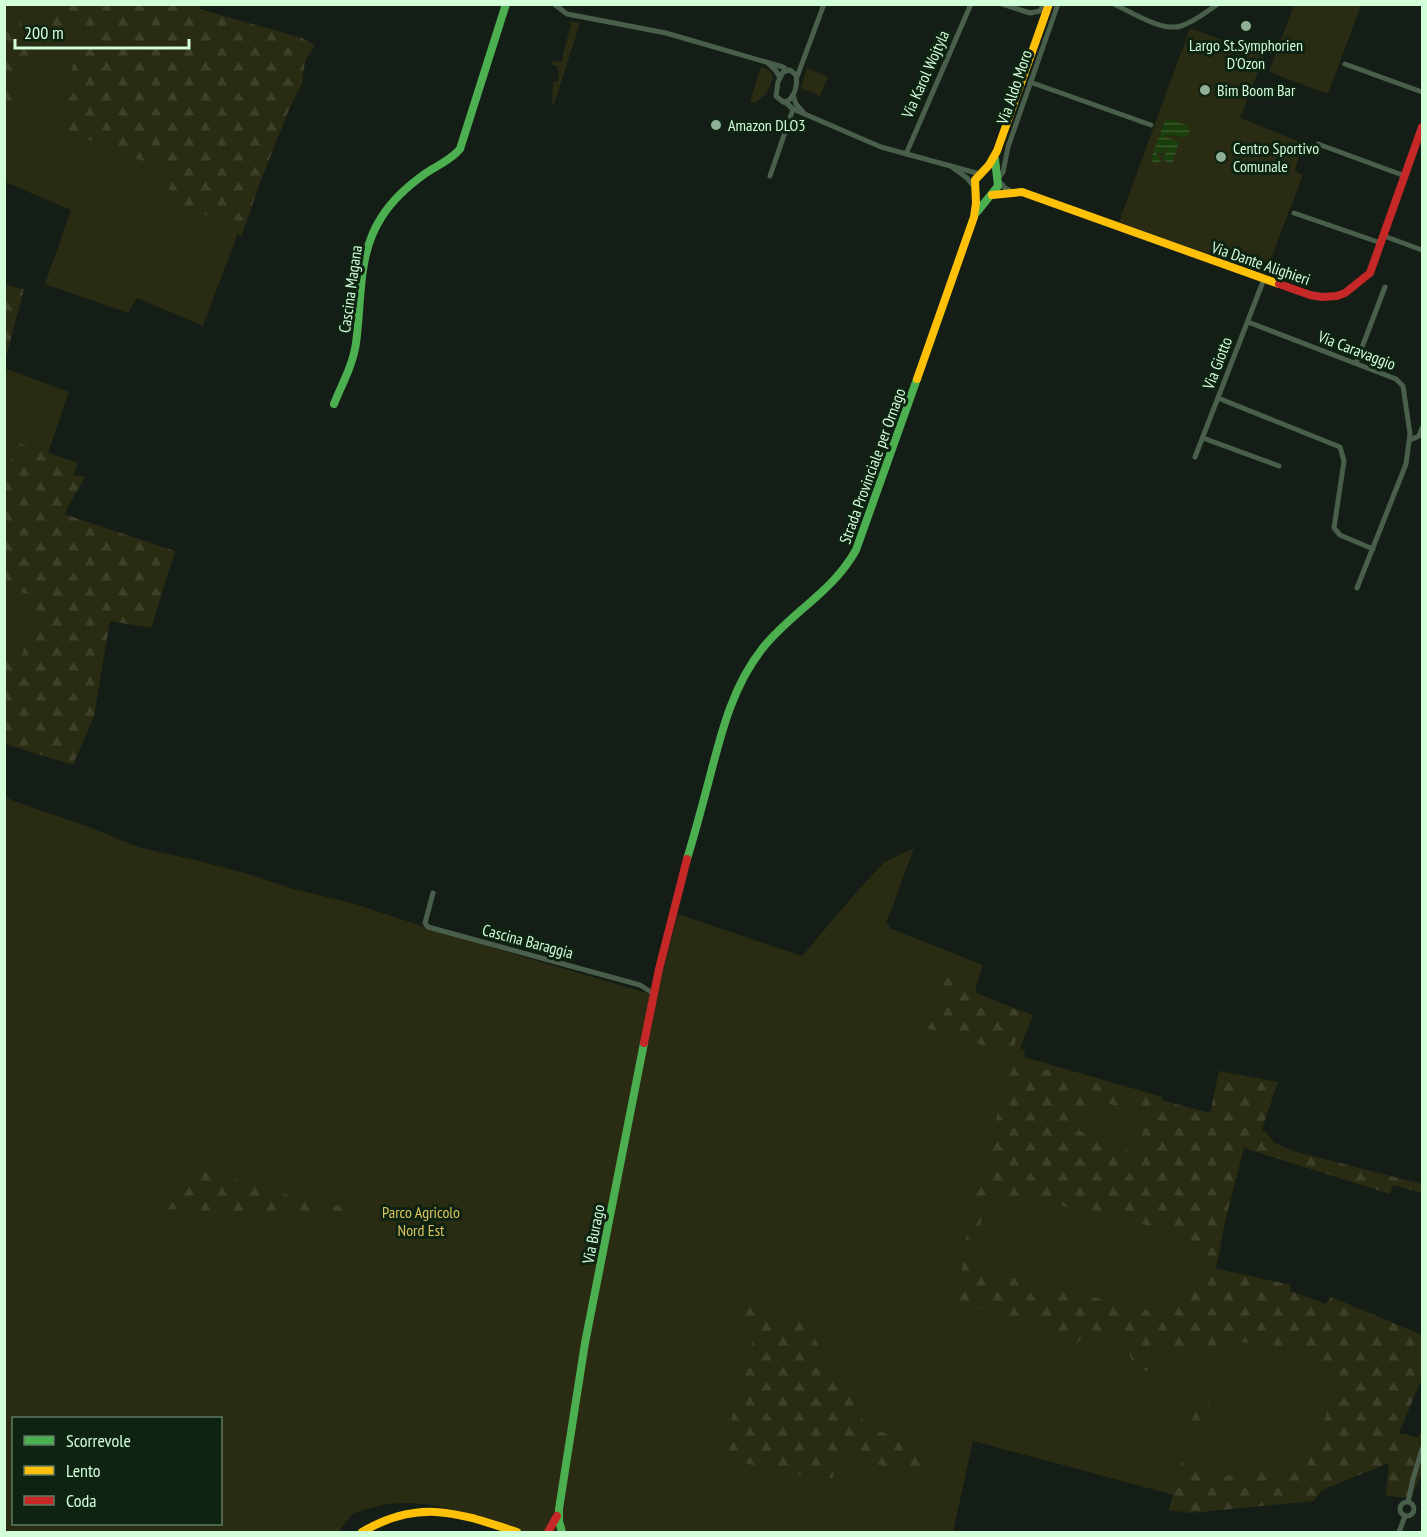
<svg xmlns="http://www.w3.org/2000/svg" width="1427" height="1537" viewBox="0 0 1427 1537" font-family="'PT Sans Narrow',sans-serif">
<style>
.green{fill:#2a2b13;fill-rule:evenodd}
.forest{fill:url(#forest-firs);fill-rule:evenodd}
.water{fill:url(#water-rules)}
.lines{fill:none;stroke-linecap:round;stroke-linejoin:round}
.street{stroke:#495f4b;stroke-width:5}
.fast{stroke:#4caf50;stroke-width:8}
.slow{stroke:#ffc107;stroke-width:8}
.jam{stroke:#c62828;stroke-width:8}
.poi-dot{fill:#90b095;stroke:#0f2313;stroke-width:2}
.labels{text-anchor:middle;stroke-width:6;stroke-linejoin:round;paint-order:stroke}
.poi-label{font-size:16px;fill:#d2fed9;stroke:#0f2313;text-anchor:start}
.street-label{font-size:16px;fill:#d2fed9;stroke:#0f2313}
.park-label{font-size:16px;fill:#ddc45f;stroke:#0f2313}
</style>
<defs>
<pattern id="forest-firs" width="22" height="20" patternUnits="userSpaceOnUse" patternTransform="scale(1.5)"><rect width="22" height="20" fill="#2a2b13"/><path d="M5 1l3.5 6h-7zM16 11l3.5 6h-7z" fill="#3e402a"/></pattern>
<pattern id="water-rules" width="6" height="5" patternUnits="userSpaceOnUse" patternTransform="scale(1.5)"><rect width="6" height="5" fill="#1a3d0c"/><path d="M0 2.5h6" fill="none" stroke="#3a5a2f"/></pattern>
</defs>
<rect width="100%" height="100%" fill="#141e16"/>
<g class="green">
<path d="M 4,5 L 67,5 L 98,35 L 244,217 L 203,326 L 137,298 L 128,313 L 45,284 L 71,210 L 5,182 Z"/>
<path d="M 1294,5 L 1361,5 L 1328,94 L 1269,72 Z"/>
<path d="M 568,21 L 580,23 L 554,104 L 552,103 L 553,82 L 558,81 L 559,72 L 557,66 L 551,64 L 552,61 L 561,62 L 571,24 Z"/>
<path d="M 1190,28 L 1264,56 L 1240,118 L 1303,143 L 1295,171 L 1303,175 L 1265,274 L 1119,222 Z"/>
<path d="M 761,67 L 770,71 L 773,78 L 767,93 L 755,103 L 750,101 Z"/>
<path d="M 807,68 L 828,77 L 820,96 L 801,88 Z"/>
<path d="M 4,368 L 69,392 L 45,461 L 59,539 L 21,663 L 5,661 Z"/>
<path d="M 4,795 L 11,800 L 89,827 L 138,847 L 195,860 L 252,875 L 290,888 L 355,904 L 443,933 L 650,994 L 657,991 L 678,914 L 802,956 L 860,888 L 885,862 L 914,848 L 886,924 L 890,926 L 889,928 L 983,965 L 974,993 L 1033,1015 L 1020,1048 L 1025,1050 L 1024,1057 L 1163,1097 L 1143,1159 L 1231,1192 L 1214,1279 L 1348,1377 L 1309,1472 L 1181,1497 L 973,1441 L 953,1532 L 516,1532 C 474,1514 416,1493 371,1508 C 365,1509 358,1511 353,1514 C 348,1519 343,1527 338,1532 L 5,1532 ZM 14,1418 L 220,1418 L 220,1524 L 14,1524 Z"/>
</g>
<g class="forest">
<path d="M 55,5 L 200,5 L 199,9 L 302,38 L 315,45 L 305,61 L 302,83 L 290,107 L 261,180 L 241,237 L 226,221 L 170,204 L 168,174 L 114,148 L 62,132 L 70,74 L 83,34 L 49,25 Z"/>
<path d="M 5,18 L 21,22 L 28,55 L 5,125 Z"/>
<path d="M 5,285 L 24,289 L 5,361 L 4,285 Z"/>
<path d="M 17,442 L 78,463 L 73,475 L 85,477 L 64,514 L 175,551 L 151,628 L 110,621 L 94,716 L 73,765 L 5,744 L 5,654 L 22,657 L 35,596 L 5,588 L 5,477 Z"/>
<path d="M 946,977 L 974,986 L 977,993 L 1023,1013 L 1012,1054 L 927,1028 Z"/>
<path d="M 1032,1066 L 1210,1113 L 1219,1071 L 1278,1082 L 1262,1129 L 1275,1143 L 1293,1151 L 1422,1184 L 1422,1193 L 1393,1185 L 1390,1194 L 1244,1148 L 1213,1268 L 1291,1285 L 1290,1291 L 1326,1304 L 1331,1297 L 1422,1335 L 1422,1378 L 1399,1433 L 1418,1438 L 1422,1429 L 1422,1473 L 1411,1498 L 1386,1496 L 1389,1463 L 1322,1490 L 1314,1501 L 1190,1513 L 1169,1510 L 1210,1352 L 1159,1350 L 1147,1371 L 1133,1369 L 1128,1344 L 1119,1331 L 1088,1333 L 1068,1351 L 1058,1334 L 1051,1327 L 968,1305 L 958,1300 L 971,1198 L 980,1177 L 990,1169 C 995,1139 996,1092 1014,1067 ZM 1089,1099 L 1147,1113 L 1138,1154 L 1079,1131 ZM 1002,1197 L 1022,1197 L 1181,1233 L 1194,1242 L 1201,1264 L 1197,1283 L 1191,1295 L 1178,1306 L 1164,1312 L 1150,1311 L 989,1272 L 978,1261 L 975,1247 L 982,1216 L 989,1205 ZM 1229,1340 L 1303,1351 L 1339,1380 L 1307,1466 L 1218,1477 L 1200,1474 L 1187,1460 C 1194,1441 1205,1423 1209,1402 C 1210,1396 1205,1391 1204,1384 C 1203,1370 1219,1349 1229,1340 Z"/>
<path d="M 196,1162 L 252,1187 L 349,1208 L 350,1214 L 315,1218 L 168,1209 Z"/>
<path d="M 748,1307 L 806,1324 L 867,1427 L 925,1447 L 921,1477 L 842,1454 L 832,1479 L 808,1470 L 803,1476 L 721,1458 L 753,1339 L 740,1331 Z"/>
</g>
<path class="water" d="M 1169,119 L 1188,126 L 1190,132 L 1186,137 L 1165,135 L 1165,137 L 1179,142 L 1172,163 L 1163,160 L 1167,149 L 1166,147 L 1163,153 L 1156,153 L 1161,161 L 1154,164 L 1151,159 L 1165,121 Z"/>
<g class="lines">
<g class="street">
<path d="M 554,4 L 567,14 L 666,33 L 783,67 L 787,70"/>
<path d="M 1002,4 L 1030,13 L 1040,11 L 1044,4"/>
<path d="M 1114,4 C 1131,12 1162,32 1181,26 C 1194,22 1206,12 1218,4"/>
<path d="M 768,63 L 776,71 L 780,78"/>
<path d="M 1345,64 L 1422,92"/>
<path d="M 790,70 L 796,75 C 798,84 795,95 788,101 L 783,102 L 776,96 L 778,82 L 783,72 Z"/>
<path d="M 797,77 L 824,4"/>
<path d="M 1030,82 L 1151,125"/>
<path d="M 793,95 L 796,104 L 803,112"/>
<path d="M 785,102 L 793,109 L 881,147 L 980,174"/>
<path d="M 1318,144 L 1405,176"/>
<path d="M 906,154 L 971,4"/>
<path d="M 952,167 L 967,178 L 975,188"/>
<path d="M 770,176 L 793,109"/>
<path d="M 998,179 L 1003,172 L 1008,147 L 1058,4"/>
<path d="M 998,180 L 1005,188 L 1013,192"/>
<path d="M 1294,213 L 1381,243"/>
<path d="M 1384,236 L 1422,250"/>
<path d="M 1248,322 L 1396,379 L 1403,386 L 1410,434 L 1406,464 L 1357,588"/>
<path d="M 1356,363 L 1385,287"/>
<path d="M 1218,398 L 1340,447 L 1344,461 L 1334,528 L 1340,535 L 1373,549"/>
<path d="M 1203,438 L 1279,466"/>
<path d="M 1410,440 L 1419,436 L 1422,428"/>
<path d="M 1195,457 L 1264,279"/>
<path d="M 433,893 L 425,923 L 428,927 L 640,985 L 654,994"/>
<circle cx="1407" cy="1509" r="7"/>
<path d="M 1408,1502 L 1413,1479 L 1422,1449"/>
<path d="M 1399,1532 L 1405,1516"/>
</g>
<g class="fast">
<path d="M 977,212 L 998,186 L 995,159"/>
<path d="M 334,404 C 342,384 353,365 356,343 C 362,302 357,255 381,218 C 392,200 409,185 426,173 C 438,165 451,160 460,149 L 506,4"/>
<path d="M 687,859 C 695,833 702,806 709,780 C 721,734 732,687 762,649 C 791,612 832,593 856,550 L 917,379"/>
<path d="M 562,1532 L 559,1521 L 559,1509 L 585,1343 L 644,1043"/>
</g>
<g class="slow">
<path d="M 992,195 L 1022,192 L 1279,284"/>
<path d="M 917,379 L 974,217 L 976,203 L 975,180 L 989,165 L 997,151 L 1049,4"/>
<path d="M 362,1532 C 420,1498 458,1513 517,1532"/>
</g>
<g class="jam">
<path d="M 1279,284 L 1310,295 L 1322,297 L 1337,296 L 1345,293 L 1370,273 L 1422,127"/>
<path d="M 644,1043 L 659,969 L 687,859"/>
<path d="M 548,1532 L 557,1516"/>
</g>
</g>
<g class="poi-dot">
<circle cx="1246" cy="26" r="6"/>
<circle cx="1205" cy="90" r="6"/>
<circle cx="716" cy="125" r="6"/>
<circle cx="1221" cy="157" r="6"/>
</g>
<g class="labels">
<g class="poi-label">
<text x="1246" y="51" text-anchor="middle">Largo St.Symphorien<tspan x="1246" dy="18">D'Ozon</tspan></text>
<text x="1217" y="96">Bim Boom Bar</text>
<text x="728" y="131">Amazon DLO3</text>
<text x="1233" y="154">Centro Sportivo<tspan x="1233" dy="18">Comunale</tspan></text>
</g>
<g class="street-label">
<text transform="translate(925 74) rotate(-66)" y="6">Via Karol Wojtyla</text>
<text transform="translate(1014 87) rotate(-71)" y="6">Via Aldo Moro</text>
<text transform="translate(1261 263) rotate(19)" y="6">Via Dante Alighieri</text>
<text transform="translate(350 289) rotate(-82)" y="6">Cascina Magana</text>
<text transform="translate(1357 350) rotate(21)" y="6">Via Caravaggio</text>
<text transform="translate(1217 363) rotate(-69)" y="6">Via Giotto</text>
<text transform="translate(872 466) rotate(-70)" y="6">Strada Provinciale per Ornago</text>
<text transform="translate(528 941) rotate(15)" y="6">Cascina Baraggia</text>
<text transform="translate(593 1234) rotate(-79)" y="6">Via Burago</text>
</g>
<g class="park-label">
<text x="421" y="1218">Parco Agricolo<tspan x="421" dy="18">Nord Est</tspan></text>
</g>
</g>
<rect width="1427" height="1537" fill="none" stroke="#d2fed9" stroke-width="12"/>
<rect x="12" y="1417" width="210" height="108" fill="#0f2313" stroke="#5d7b62" stroke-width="1.5"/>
<rect x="24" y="1436" width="30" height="9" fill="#4caf50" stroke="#5d7b62" stroke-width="1.5"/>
<text x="66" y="1447" font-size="18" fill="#d2fed9">Scorrevole</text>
<rect x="24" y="1466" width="30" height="9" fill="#ffc107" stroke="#5d7b62" stroke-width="1.5"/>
<text x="66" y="1477" font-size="18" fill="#d2fed9">Lento</text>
<rect x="24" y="1496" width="30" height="9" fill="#c62828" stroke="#5d7b62" stroke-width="1.5"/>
<text x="66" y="1507" font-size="18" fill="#d2fed9">Coda</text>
<path d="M15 39v9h174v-9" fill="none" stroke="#d2fed9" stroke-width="3"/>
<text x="24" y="39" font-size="18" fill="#d2fed9" stroke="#0f2313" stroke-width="4.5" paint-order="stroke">200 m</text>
</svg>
